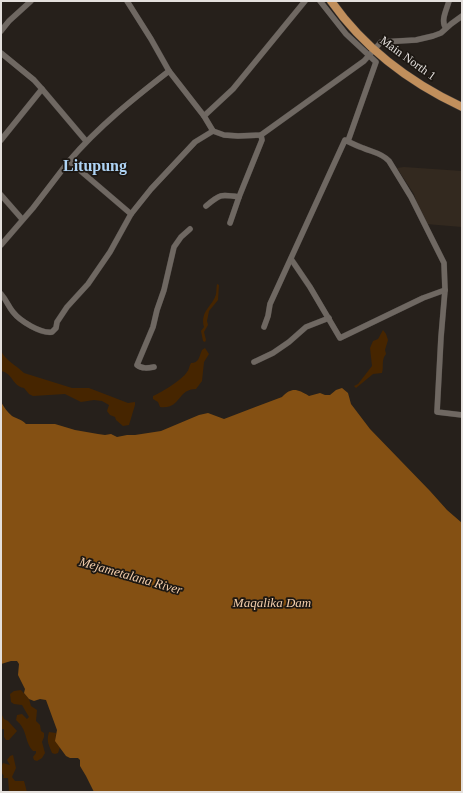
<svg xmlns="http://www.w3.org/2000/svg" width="463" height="793" viewBox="0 0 463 793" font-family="'Times New Roman',serif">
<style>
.built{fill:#33291f}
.green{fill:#462500}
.water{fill:#845013}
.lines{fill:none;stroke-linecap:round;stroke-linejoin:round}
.minor-casing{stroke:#423d3a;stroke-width:6}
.primary-casing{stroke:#423d3a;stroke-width:9}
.minor{stroke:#6f6862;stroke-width:5.5}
.primary{stroke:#c18f5c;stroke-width:8}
.labels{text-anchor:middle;stroke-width:3.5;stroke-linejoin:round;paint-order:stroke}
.street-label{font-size:12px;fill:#e4e0dd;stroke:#1c1712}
.water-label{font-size:13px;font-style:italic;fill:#f2cdab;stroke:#1c1712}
.district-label{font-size:16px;font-weight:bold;fill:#aed3f4;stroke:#1c1712}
</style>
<rect width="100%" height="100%" fill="#26201b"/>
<path class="built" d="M 404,167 L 462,171 L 462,227 L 426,224 L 418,208 L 414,194 L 397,168 Z"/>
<g class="green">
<path d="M 217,284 L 219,285 L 218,300 L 209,311 L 207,321 L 208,325 L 204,332 L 206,340 L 205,342 L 203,341 L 201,331 L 204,327 C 200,312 211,307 215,297 C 217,293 216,289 217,284 Z"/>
<path d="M 383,330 L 386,334 L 388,340 L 385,350 L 386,354 C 381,360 384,366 382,373 L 373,374 L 356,388 L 354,386 L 358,384 L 372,366 L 370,348 L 373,341 L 378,339 Z"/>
<path d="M 205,348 L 209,354 L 204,362 L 202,381 L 196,389 C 177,389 181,410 160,407 L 158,402 L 153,399 L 153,396 C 162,392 182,380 187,372 C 189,370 189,366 191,363 C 199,363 199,357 202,350 Z"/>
<path d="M 1,351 C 6,361 16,365 24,373 L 72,388 L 89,388 L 128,403 L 135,402 L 135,405 L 129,425 L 123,426 L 116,420 L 115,417 L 110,415 L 107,411 L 109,405 L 102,401 L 94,400 L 81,402 L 65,394 L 33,396 L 29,394 L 24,388 C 12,386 13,373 1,371 Z"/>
<path d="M 21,690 L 29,699 L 31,706 L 37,710 L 36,721 L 40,725 L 41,731 L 44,733 L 44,737 L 42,742 L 45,753 L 42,758 L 37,761 L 34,760 L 33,757 L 36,753 L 36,751 L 33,751 C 24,741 28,730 16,720 L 17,715 L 22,714 L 27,719 L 29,717 L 22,705 L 14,704 L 11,702 L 10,694 L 14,691 Z"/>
<path d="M 1,713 L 4,719 L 8,721 L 17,731 L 9,740 L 6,740 L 4,737 L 4,729 L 1,729 Z"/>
<path d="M 49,732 L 56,733 C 55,739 56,743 60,747 L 58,753 L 55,754 L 52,753 C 49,745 46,741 49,732 Z"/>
<path d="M 13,755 L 16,768 L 12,777 L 15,781 L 24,781 L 27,792 L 8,792 L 9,790 L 8,778 L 3,778 L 4,776 L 1,772 L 1,767 L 3,763 L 10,765 L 7,760 L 10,756 Z"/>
</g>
<path class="water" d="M 342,388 L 348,393 L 351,404 L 370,429 L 430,491 L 447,510 L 462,523 L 462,792 L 94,792 L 86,776 L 80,766 L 80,760 L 78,758 L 70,758 L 66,756 L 55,741 L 57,730 L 46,700 L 40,699 L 34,701 L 29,699 L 24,693 L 25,689 L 18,675 L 19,664 L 17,661 L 11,661 L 1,664 L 1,402 C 4,407 7,412 12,416 C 17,419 21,419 26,424 L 55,424 L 75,430 L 98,434 L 105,435 L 111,434 L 117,437 L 127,435 L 135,435 L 161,431 L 199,415 L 208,413 L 224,419 L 282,397 C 292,387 297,389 309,396 L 320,393 L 325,395 L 330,395 L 336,390 Z"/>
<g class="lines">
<g class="minor-casing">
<g id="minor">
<path d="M 127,1 L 151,39 L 169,71"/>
<path d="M 320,1 L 346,34 L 376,62 L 348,141"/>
<path d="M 446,28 C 440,21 447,9 449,1"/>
<path d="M 1,31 L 9,21 L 31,1"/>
<path d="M 1,53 L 34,80 L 42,89"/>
<path d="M 204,116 L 233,89 L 305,1"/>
<path d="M 1,140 L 42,89 L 86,141"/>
<path d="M 1,195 L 22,219"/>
<path d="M 206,206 C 220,194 221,194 239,197"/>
<path d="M 131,214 L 69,161 C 99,126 133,99 169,71 L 204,116 L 213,131 L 224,135 L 238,136 L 261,135 L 364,61 L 381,42 L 416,40 L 433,36 L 441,33 L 451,24 L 462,16"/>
<path d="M 230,223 L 239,197 L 262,140 L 261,135"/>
<path d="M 1,245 L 33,208 L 69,161"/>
<path d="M 291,259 L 310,287 L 340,338 L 423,298 L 445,290 L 441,337 L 437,412 L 462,415"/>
<path d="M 1,294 C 7,301 8,306 13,312 C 20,321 41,334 52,332 L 56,328 L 57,322 L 67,307 L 88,284 L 110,252 L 131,214 L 151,189 L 195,142 L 213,131"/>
<path d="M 264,327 L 268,316 L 270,304 L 345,140 C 351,143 357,146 363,148 C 372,152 382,153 389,161 L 411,197 L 444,263 L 445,290"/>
<path d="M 254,362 L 273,353 L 289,342 L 306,327 L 329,318"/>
<path d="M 154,367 C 148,368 142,369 137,365 L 153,327 L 157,310 L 164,290 L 174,247 L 181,237 L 190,229"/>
</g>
</g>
<g class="primary-casing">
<path id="primary" d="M 331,1 C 364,48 411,83 462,107"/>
</g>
<use href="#minor" class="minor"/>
<use href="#primary" class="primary"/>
</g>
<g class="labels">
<g class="street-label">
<text transform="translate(408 58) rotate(36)" y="4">Main North 1</text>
</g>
<g class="water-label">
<text transform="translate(131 575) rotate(16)" y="5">Mejametalana River</text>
<text x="272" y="607">Maqalika Dam</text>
</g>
<g class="district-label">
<text x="95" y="171">Litupung</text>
</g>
</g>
<rect width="463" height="793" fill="none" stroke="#e4e0dd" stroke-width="4"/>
</svg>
